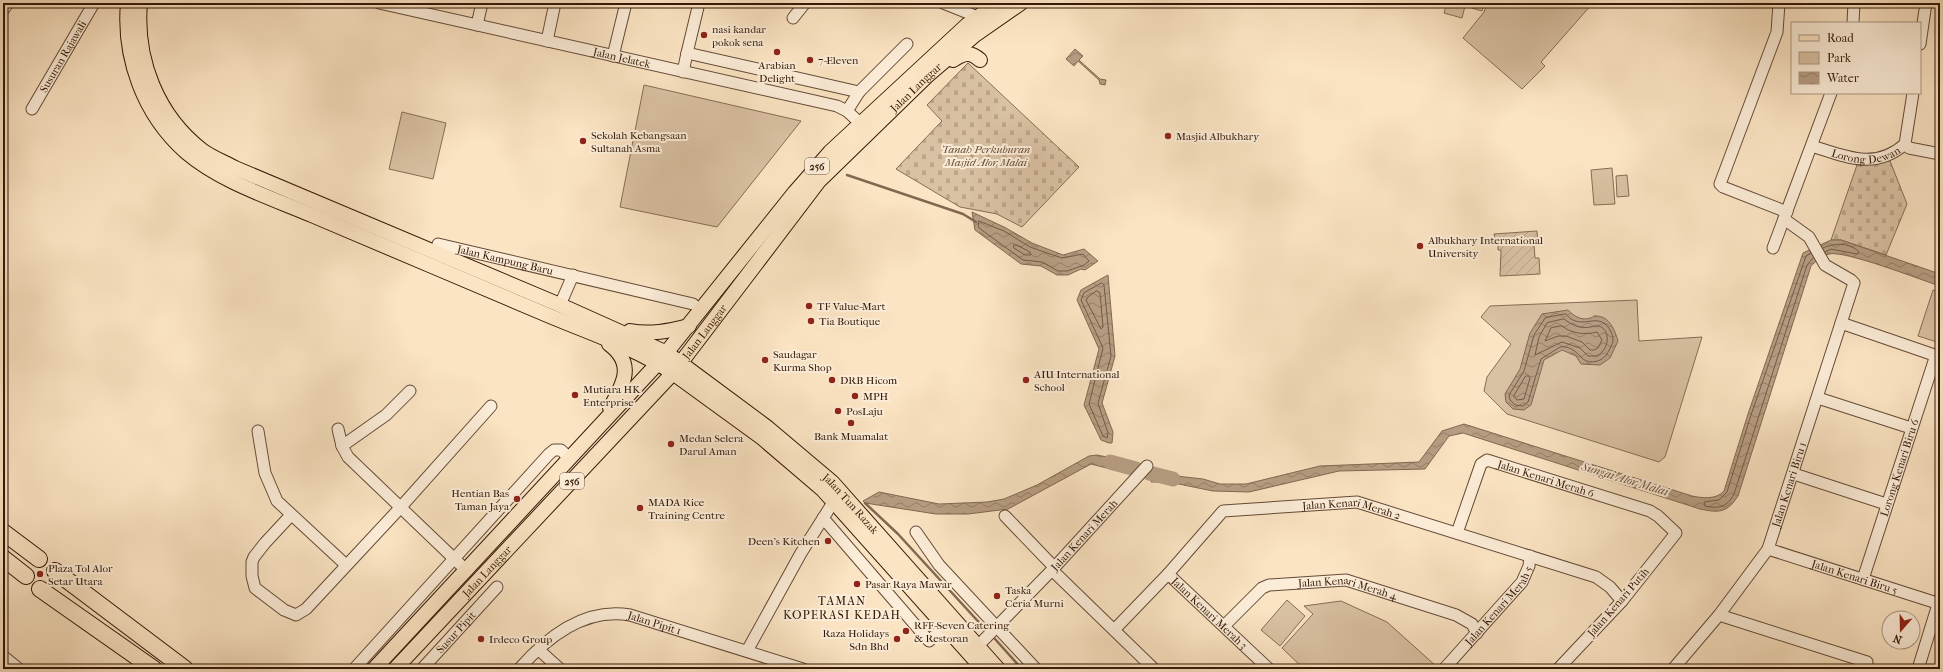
<svg xmlns="http://www.w3.org/2000/svg" width="1943" height="672" viewBox="0 0 1943 672" font-family="'IM FELL French Canon',serif">
<style>
.green{fill:#d9c1a3;stroke:#866c55}
.cemetery{fill:url(#cemetery-stones);stroke:#866c55}
.garden{fill:url(#garden-furrows);stroke:#866c55}
.water{fill:url(#water-waves);stroke:#826851}
.lines{fill:none;stroke-linecap:round;stroke-linejoin:round}
.shore{stroke:#755a45;stroke-width:1}
.stream{stroke:#826851;stroke-width:2.5}
.river{stroke:#b79e83;stroke-width:15}
.minor-casing{stroke:#654a36;stroke-width:13}
.major-casing{stroke:#331707;stroke-width:16}
.highway-casing{stroke:#331707;stroke-width:18}
.minor{stroke:#fcedd8;stroke-width:11}
.major{stroke:#fbe4c3;stroke-width:14}
.highway{stroke:#fbe4c3;stroke-width:16}
.poi-dot{fill:#8f2418;stroke:#fcedd8;stroke-width:1.5}
.labels{text-anchor:middle;stroke-width:4;stroke-linejoin:round;paint-order:stroke}
.shield{fill:#fcedd8;stroke:#6f5746;stroke-width:1}
.shield-label{font-size:10px;font-weight:bold;fill:#331707}
.poi-label{font-size:11px;fill:#331707;stroke:#fcedd8;text-anchor:start}
.street-label{font-size:11px;fill:#331707;stroke:#fcedd8}
.park-label{font-size:11px;font-style:italic;fill:#654a36;stroke:#fcedd8}
.water-label{font-size:12px;font-style:italic;fill:#684d39;stroke:#fcedd8}
.neighbourhood-label{font-size:12px;letter-spacing:1px;fill:#331707;stroke:#fcedd8}
</style>
<defs>
<pattern id="cemetery-stones" width="16" height="16" patternUnits="userSpaceOnUse"><rect width="16" height="16" fill="#d9c1a3"/><path d="M2 7V4a2 2 0 0 1 4 0v3zM10 15v-3a2 2 0 0 1 4 0v3z" fill="#bba58b"/></pattern>
<pattern id="garden-furrows" width="10" height="10" patternUnits="userSpaceOnUse"><rect width="10" height="10" fill="#d9c1a3"/><path d="M-1 1l2-2M0 10L10 0M9 11l2-2" fill="none" stroke="#bba58b"/></pattern>
<pattern id="water-waves" width="16" height="10" patternUnits="userSpaceOnUse"><rect width="16" height="10" fill="#b79e83"/><path d="M0 5q4-4 8 0t8 0" fill="none" stroke="#958069"/></pattern>
</defs>
<rect width="100%" height="100%" fill="#fbe4c3"/>
<filter id="stains"><feTurbulence type="fractalNoise" baseFrequency=".005" numOctaves="4"/><feColorMatrix values="0 0 0 0 .2 0 0 0 0 .09 0 0 0 0 .02 0 0 0 .5 -.17"/></filter>
<radialGradient id="worn" r=".72"><stop offset=".6" stop-color="#630" stop-opacity="0"/><stop offset="1" stop-color="#630" stop-opacity=".3"/></radialGradient>
<g class="green">
<path d="M 1447,3 L 1484,3 L 1482,11 L 1465,6 L 1462,18 L 1444,13 Z"/>
<path d="M 1487,3 L 1601,3 L 1597,8 L 1592,4 L 1541,62 L 1545,66 L 1522,89 L 1463,38 L 1484,12 Z"/>
<path d="M 644,85 L 801,121 L 717,227 L 620,207 Z"/>
<path d="M 402,112 L 446,123 L 433,179 L 389,169 Z"/>
<path d="M 1612,168 L 1615,204 L 1594,205 L 1591,170 Z"/>
<path d="M 1627,175 L 1629,196 L 1617,197 L 1616,176 Z"/>
<path d="M 1933,290 L 1940,292 L 1940,343 L 1918,336 Z"/>
<path d="M 1637,300 L 1639,341 L 1702,337 L 1665,457 L 1659,462 L 1507,414 L 1484,391 L 1487,377 L 1511,344 L 1481,317 L 1490,306 Z"/>
<path d="M 1287,600 L 1305,616 L 1280,646 L 1261,630 Z"/>
<path d="M 1341,601 L 1387,622 L 1436,666 L 1433,669 L 1304,669 L 1282,648 L 1313,614 L 1304,606 Z"/>
</g>
<g class="cemetery">
<path d="M 968,63 L 1079,167 L 1022,227 L 997,214 L 960,207 L 896,169 L 942,121 L 927,105 Z"/>
<path d="M 1890,161 L 1907,204 L 1886,255 L 1841,240 L 1831,240 L 1857,165 Z"/>
</g>
<path class="garden" d="M 1537,231 L 1538,245 L 1534,245 L 1535,258 L 1539,258 L 1540,274 L 1500,276 L 1501,250 L 1498,250 L 1498,239 L 1495,239 L 1494,234 Z"/>
<g class="water">
<path d="M 1075,49 L 1083,56 L 1079,60 L 1100,79 L 1106,80 L 1105,85 L 1100,84 L 1099,80 L 1078,61 L 1074,66 L 1066,59 Z"/>
<path d="M 972,212 L 1006,228 L 1032,243 L 1063,255 L 1084,249 L 1098,261 L 1085,270 L 1081,269 L 1068,275 L 1057,275 L 1041,266 L 1021,264 L 975,230 Z"/>
<path d="M 1831,240 L 1841,240 L 1940,274 L 1940,286 C 1921,280 1845,250 1829,254 C 1822,256 1816,261 1811,266 L 1738,496 C 1727,513 1719,513 1700,509 L 1463,433 L 1449,436 L 1425,469 L 1339,471 L 1249,492 L 1213,491 L 1169,482 L 1151,482 L 1154,471 L 1167,475 L 1203,479 L 1220,484 L 1246,484 L 1320,466 L 1419,462 L 1442,431 L 1464,424 L 1692,496 C 1702,498 1716,500 1724,491 L 1748,414 L 1803,253 Z"/>
<path d="M 1108,275 L 1115,356 L 1102,403 L 1113,432 L 1112,443 L 1109,443 L 1101,440 L 1084,405 L 1099,349 L 1077,300 L 1081,290 Z"/>
<path d="M 1568,310 C 1574,316 1581,321 1591,318 C 1593,317 1594,315 1596,316 C 1610,316 1615,331 1618,341 L 1610,358 L 1600,365 L 1581,364 L 1576,356 L 1562,350 L 1544,360 L 1531,405 L 1524,410 L 1513,409 L 1506,402 L 1505,394 L 1520,369 L 1530,333 L 1542,314 Z"/>
<path d="M 1097,455 L 1132,462 L 1126,473 L 1091,464 L 1008,509 L 968,514 L 936,514 L 865,503 L 863,501 L 879,492 L 939,504 L 987,502 L 1004,499 L 1037,485 L 1089,456 Z"/>
</g>
<g class="lines">
<g class="shore">
<path d="M 979,221 L 1004,231 L 1030,247 L 1062,258 L 1083,254 L 1089,261 L 1084,265 L 1067,271 L 1058,271 L 1042,262 L 1023,260 L 979,228 Z"/>
<path d="M 1014,245 L 1017,245 L 1030,252 L 1031,255 L 1025,255 L 1014,248 Z"/>
<path d="M 1823,248 C 1833,243 1850,242 1859,252 L 1857,254 L 1831,249 L 1825,252"/>
<path d="M 1811,253 L 1806,256 L 1751,415 L 1727,492 L 1719,500 L 1704,502 L 1705,506 C 1719,509 1727,507 1734,494 L 1807,265 L 1813,258"/>
<path d="M 1102,283 L 1104,285 L 1111,356 L 1098,403 L 1108,433 L 1107,438 L 1103,436 L 1089,404 L 1103,348 L 1081,300 L 1084,293 Z"/>
<path d="M 1097,291 L 1100,293 L 1103,327 L 1101,329 L 1086,300 L 1088,297 Z"/>
<path d="M 1566,314 C 1568,316 1570,319 1573,320 C 1584,326 1596,316 1605,324 C 1609,327 1613,334 1613,340 C 1613,344 1609,350 1607,354 C 1603,361 1590,365 1583,359 C 1577,353 1570,345 1560,347 L 1541,359 L 1528,402 L 1523,406 L 1515,405 L 1510,400 L 1509,395 L 1524,371 L 1534,335 L 1545,318 Z"/>
<path d="M 1564,319 C 1572,325 1580,329 1590,327 C 1594,327 1595,325 1599,326 C 1610,330 1609,345 1602,352 C 1598,357 1593,356 1588,356 L 1580,348 L 1562,342 L 1535,355 L 1539,337 L 1547,323 Z"/>
<path d="M 1562,326 C 1572,334 1585,335 1597,332 L 1602,340 L 1598,348 L 1594,350 L 1590,350 L 1582,342 L 1566,336 L 1558,336 L 1545,341 L 1551,328 Z"/>
<path d="M 1526,376 L 1529,376 L 1530,378 L 1524,399 L 1517,400 L 1514,396 Z"/>
</g>
<g class="stream">
<path d="M 847,175 L 963,214 L 976,222"/>
<path d="M 865,503 L 898,534 L 986,630"/>
<path d="M 995,639 L 1022,669"/>
</g>
<g class="river">
<path d="M 1110,462 L 1136,469"/>
<path d="M 1149,473 L 1173,479"/>
</g>
<g class="minor-casing">
<g id="minor">
<path id="s1" d="M 379,3 L 837,106 L 847,111 L 860,123"/>
<path d="M 943,3 L 978,17"/>
<path d="M 1779,3 L 1777,32 L 1720,184 L 1723,187 L 1787,212"/>
<path d="M 3,10 L 8,3"/>
<path d="M 793,18 L 805,3"/>
<path d="M 1853,23 L 1854,3"/>
<path d="M 477,25 L 482,3"/>
<path d="M 547,41 L 555,3"/>
<path d="M 1920,44 L 1926,3"/>
<path d="M 687,53 L 699,3"/>
<path d="M 613,56 L 626,3"/>
<path d="M 683,72 L 687,53 L 859,92"/>
<path id="s2" d="M 32,109 L 94,3"/>
<path d="M 847,111 L 859,92 L 907,44"/>
<path d="M 1905,144 L 1913,93"/>
<path id="s3" d="M 1812,146 C 1844,156 1875,171 1905,144 L 1909,148 L 1940,154"/>
<path id="s4" d="M 438,244 L 693,304"/>
<path d="M 1773,248 L 1831,93"/>
<path d="M 560,305 L 573,275"/>
<path d="M 1841,323 L 1940,357"/>
<path d="M 410,391 L 386,415 L 342,446 L 348,457 L 467,571"/>
<path d="M 1818,398 L 1911,428"/>
<path d="M 338,429 L 342,446"/>
<path d="M 258,431 L 265,473 L 277,501 L 346,565"/>
<path d="M 1794,474 L 1886,504"/>
<path d="M 291,515 L 265,543 L 254,557 L 252,562 L 252,576 L 255,588 L 284,610 L 296,615 L 306,609 L 400,508 L 491,406"/>
<path d="M 1005,516 L 1054,567"/>
<path d="M 823,518 L 929,641 L 945,626"/>
<path d="M 916,532 L 939,565 L 1036,669"/>
<path id="s5" d="M 1457,533 L 1481,464 L 1487,460 L 1650,511 L 1658,516 L 1676,533 L 1622,601 L 1558,669"/>
<path id="s6" d="M 1768,549 L 1940,604"/>
<path d="M 1052,570 L 1154,669"/>
<path id="s7" d="M 1168,574 L 1269,669"/>
<path id="s8" d="M 1863,579 L 1936,355"/>
<path d="M 1719,615 L 1867,662"/>
<path id="s9" d="M 1224,626 L 1262,588 L 1269,585 L 1346,580 L 1456,615 L 1472,624 L 1477,633"/>
<path id="s10" d="M 1114,630 L 1168,574 L 1223,511 L 1357,502 L 1596,577 L 1610,587 L 1622,601"/>
<path d="M 539,650 L 560,669"/>
<path d="M 747,651 L 801,553 L 834,501"/>
<path id="s11" d="M 972,652 L 1052,570 L 1147,466"/>
<path d="M 3,656 L 19,669"/>
<path d="M 354,669 L 549,454 L 554,450 L 561,450 L 570,459"/>
<path id="s12" d="M 422,669 L 497,587"/>
<path id="s13" d="M 519,669 C 547,637 585,607 630,615 L 803,669"/>
<path id="s14" d="M 1444,669 L 1522,582 L 1529,566 L 1530,556"/>
<path id="s15" d="M 1673,669 L 1719,615 L 1768,549 L 1853,286 L 1854,283 L 1851,280 L 1825,265 L 1809,237 L 1784,219"/>
<path d="M 1918,669 L 1940,598"/>
</g>
</g>
<g class="major-casing">
<g id="major">
<path d="M 128,3 C 123,58 144,115 186,152 C 221,182 272,198 314,216 C 391,249 468,281 545,314 C 587,332 634,347 673,373 L 761,437 L 823,490 L 983,669"/>
<path id="s16" d="M 140,3 C 135,59 157,116 203,151 C 213,158 224,162 235,168 L 560,305 L 667,353 L 768,428 L 832,482 L 998,669"/>
<path d="M 953,60 C 964,53 970,51 980,60"/>
<path d="M 630,331 C 650,335 669,331 689,326"/>
<path d="M 609,344 C 636,364 623,385 610,408"/>
<path d="M 374,669 L 658,363 L 795,192 L 830,152 L 967,25 L 997,3"/>
<path id="s17" d="M 395,669 L 673,373 L 819,181 L 927,76 L 975,35 L 1021,3"/>
</g>
</g>
<g class="highway-casing">
<g id="highway">
<path d="M 3,532 L 39,559"/>
<path d="M 3,558 L 26,576"/>
<path d="M 55,571 L 185,669"/>
<path d="M 40,589 L 154,669"/>
</g>
</g>
<use href="#minor" class="minor"/>
<use href="#major" class="major"/>
<use href="#highway" class="highway"/>
</g>
<g class="poi-dot">
<circle cx="704" cy="35" r="4"/>
<circle cx="777" cy="52" r="4"/>
<circle cx="810" cy="60" r="4"/>
<circle cx="1168" cy="136" r="4"/>
<circle cx="583" cy="141" r="4"/>
<circle cx="1420" cy="246" r="4"/>
<circle cx="809" cy="306" r="4"/>
<circle cx="811" cy="321" r="4"/>
<circle cx="765" cy="360" r="4"/>
<circle cx="832" cy="380" r="4"/>
<circle cx="1026" cy="380" r="4"/>
<circle cx="575" cy="395" r="4"/>
<circle cx="855" cy="396" r="4"/>
<circle cx="838" cy="411" r="4"/>
<circle cx="851" cy="423" r="4"/>
<circle cx="671" cy="444" r="4"/>
<circle cx="517" cy="499" r="4"/>
<circle cx="640" cy="508" r="4"/>
<circle cx="828" cy="541" r="4"/>
<circle cx="40" cy="574" r="4"/>
<circle cx="857" cy="584" r="4"/>
<circle cx="997" cy="596" r="4"/>
<circle cx="906" cy="631" r="4"/>
<circle cx="481" cy="639" r="4"/>
<circle cx="897" cy="639" r="4"/>
</g>
<g class="labels">
<g class="shield">
<rect x="805" y="158" width="24" height="16" rx="3"/>
<rect x="560" y="473" width="24" height="16" rx="3"/>
</g>
<g class="shield-label">
<text x="817" y="170">256</text>
<text x="572" y="485">256</text>
</g>
<g class="poi-label">
<text x="712" y="33">nasi kandar<tspan x="712" dy="13">pokok sena</tspan></text>
<text x="818" y="64">7-Eleven</text>
<text x="777" y="69" text-anchor="middle">Arabian<tspan x="777" dy="13">Delight</tspan></text>
<text x="591" y="139">Sekolah Kebangsaan<tspan x="591" dy="13">Sultanah Asma</tspan></text>
<text x="1176" y="140">Masjid Albukhary</text>
<text x="1428" y="244">Albukhary International<tspan x="1428" dy="13">University</tspan></text>
<text x="817" y="310">TF Value-Mart</text>
<text x="819" y="325">Tia Boutique</text>
<text x="773" y="358">Saudagar<tspan x="773" dy="13">Kurma Shop</tspan></text>
<text x="1034" y="378">AIU International<tspan x="1034" dy="13">School</tspan></text>
<text x="840" y="384">DRB Hicom</text>
<text x="583" y="393">Mutiara HK<tspan x="583" dy="13">Enterprise</tspan></text>
<text x="863" y="400">MPH</text>
<text x="846" y="415">PosLaju</text>
<text x="851" y="440" text-anchor="middle">Bank Muamalat</text>
<text x="679" y="442">Medan Selera<tspan x="679" dy="13">Darul Aman</tspan></text>
<text x="509" y="497" text-anchor="end">Hentian Bas<tspan x="509" dy="13">Taman Jaya</tspan></text>
<text x="648" y="506">MADA Rice<tspan x="648" dy="13">Training Centre</tspan></text>
<text x="820" y="545" text-anchor="end">Deen's Kitchen</text>
<text x="48" y="572">Plaza Tol Alor<tspan x="48" dy="13">Setar Utara</tspan></text>
<text x="865" y="588">Pasar Raya Mawar</text>
<text x="1005" y="594">Taska<tspan x="1005" dy="13">Ceria Murni</tspan></text>
<text x="914" y="629">RFF-Seven Catering<tspan x="914" dy="13">&amp; Restoran</tspan></text>
<text x="889" y="637" text-anchor="end">Raza Holidays<tspan x="889" dy="13">Sdn Bhd</tspan></text>
<text x="489" y="643">Irdeco Group</text>
</g>
<g class="street-label">
<text dy="4" stroke="none"><textPath href="#s2" startOffset="61">Susuran Rajawali</textPath></text>
<text dy="4" stroke="none"><textPath href="#s1" startOffset="249">Jalan Jelatek</textPath></text>
<text dy="4" stroke="none"><textPath href="#s17" startOffset="782">Jalan Langgar</textPath></text>
<text dy="4" stroke="none"><textPath href="#s3" startOffset="56">Lorong Dewan</textPath></text>
<text dy="4" stroke="none"><textPath href="#s4" startOffset="69">Jalan Kampung Baru</textPath></text>
<text dy="4" stroke="none"><textPath href="#s17" startOffset="458">Jalan Langgar</textPath></text>
<text dy="4" stroke="none"><textPath href="#s8" startOffset="117">Lorong Kenari Biru 6</textPath></text>
<text dy="4" stroke="none"><textPath href="#s5" startOffset="142">Jalan Kenari Merah 6</textPath></text>
<text dy="4" stroke="none"><textPath href="#s15" startOffset="221">Jalan Kenari Biru 1</textPath></text>
<text dy="4" stroke="none"><textPath href="#s16" startOffset="912">Jalan Tun Razak</textPath></text>
<text dy="4" stroke="none"><textPath href="#s10" startOffset="291">Jalan Kenari Merah 2</textPath></text>
<text dy="4" stroke="none"><textPath href="#s11" startOffset="162">Jalan Kenari Merah</textPath></text>
<text dy="4" stroke="none"><textPath href="#s17" startOffset="134">Jalan Langgar</textPath></text>
<text dy="4" stroke="none"><textPath href="#s6" startOffset="91">Jalan Kenari Biru 5</textPath></text>
<text dy="4" stroke="none"><textPath href="#s9" startOffset="141">Jalan Kenari Merah 4</textPath></text>
<text transform="translate(1618 602) rotate(-49)" y="4">Jalan Kenari Putih</text>
<text dy="4" stroke="none"><textPath href="#s14" startOffset="84">Jalan Kenari Merah 5</textPath></text>
<text dy="4" stroke="none"><textPath href="#s7" startOffset="57">Jalan Kenari Merah 3</textPath></text>
<text dy="4" stroke="none"><textPath href="#s13" startOffset="155">Jalan Pipit 1</textPath></text>
<text dy="4" stroke="none"><textPath href="#s12" startOffset="50">Susur Pipit</textPath></text>
</g>
<g class="park-label">
<text x="986" y="153">Tanah Perkuburan<tspan x="986" dy="13">Masjid Alor Malai</tspan></text>
</g>
<g class="water-label">
<text transform="translate(1625 479) rotate(17)" y="4">Sungai Alor Malai</text>
</g>
<g class="neighbourhood-label">
<text x="842" y="605">TAMAN<tspan x="842" dy="14">KOPERASI KEDAH</tspan></text>
</g>
</g>
<rect width="1943" height="672" fill="none" stroke="#fbe4c3" stroke-width="16"/>
<rect x="4" y="4" width="1935" height="664" fill="none" stroke="#331707" stroke-width="2"/>
<rect x="8" y="8" width="1927" height="656" fill="none" stroke="#331707"/>
<rect x="1791" y="22" width="130" height="72" fill="#fcedd8" stroke="#ac9784"/>
<rect x="1799" y="35" width="20" height="6" fill="#fbe4c3" stroke="#ac9784"/>
<text x="1827" y="42" font-size="12" fill="#331707">Road</text>
<rect x="1799" y="52" width="20" height="12" fill="#d9c1a3" stroke="#ac9784"/>
<text x="1827" y="62" font-size="12" fill="#331707">Park</text>
<rect x="1799" y="72" width="20" height="12" fill="url(#water-waves)" stroke="#ac9784"/>
<text x="1827" y="82" font-size="12" fill="#331707">Water</text>
<g transform="translate(1901 630) rotate(200)"><circle r="19" fill="#fcedd8" stroke="#ac9784"/>
<path d="M0-3L7 15L0 10L-7 15Z" fill="#8f2418"/>
<text y="-6" font-size="11" font-weight="bold" text-anchor="middle" fill="#331707">N</text>
</g>
<rect width="100%" height="100%" filter="url(#stains)"/>
<rect width="100%" height="100%" fill="url(#worn)"/>
</svg>
